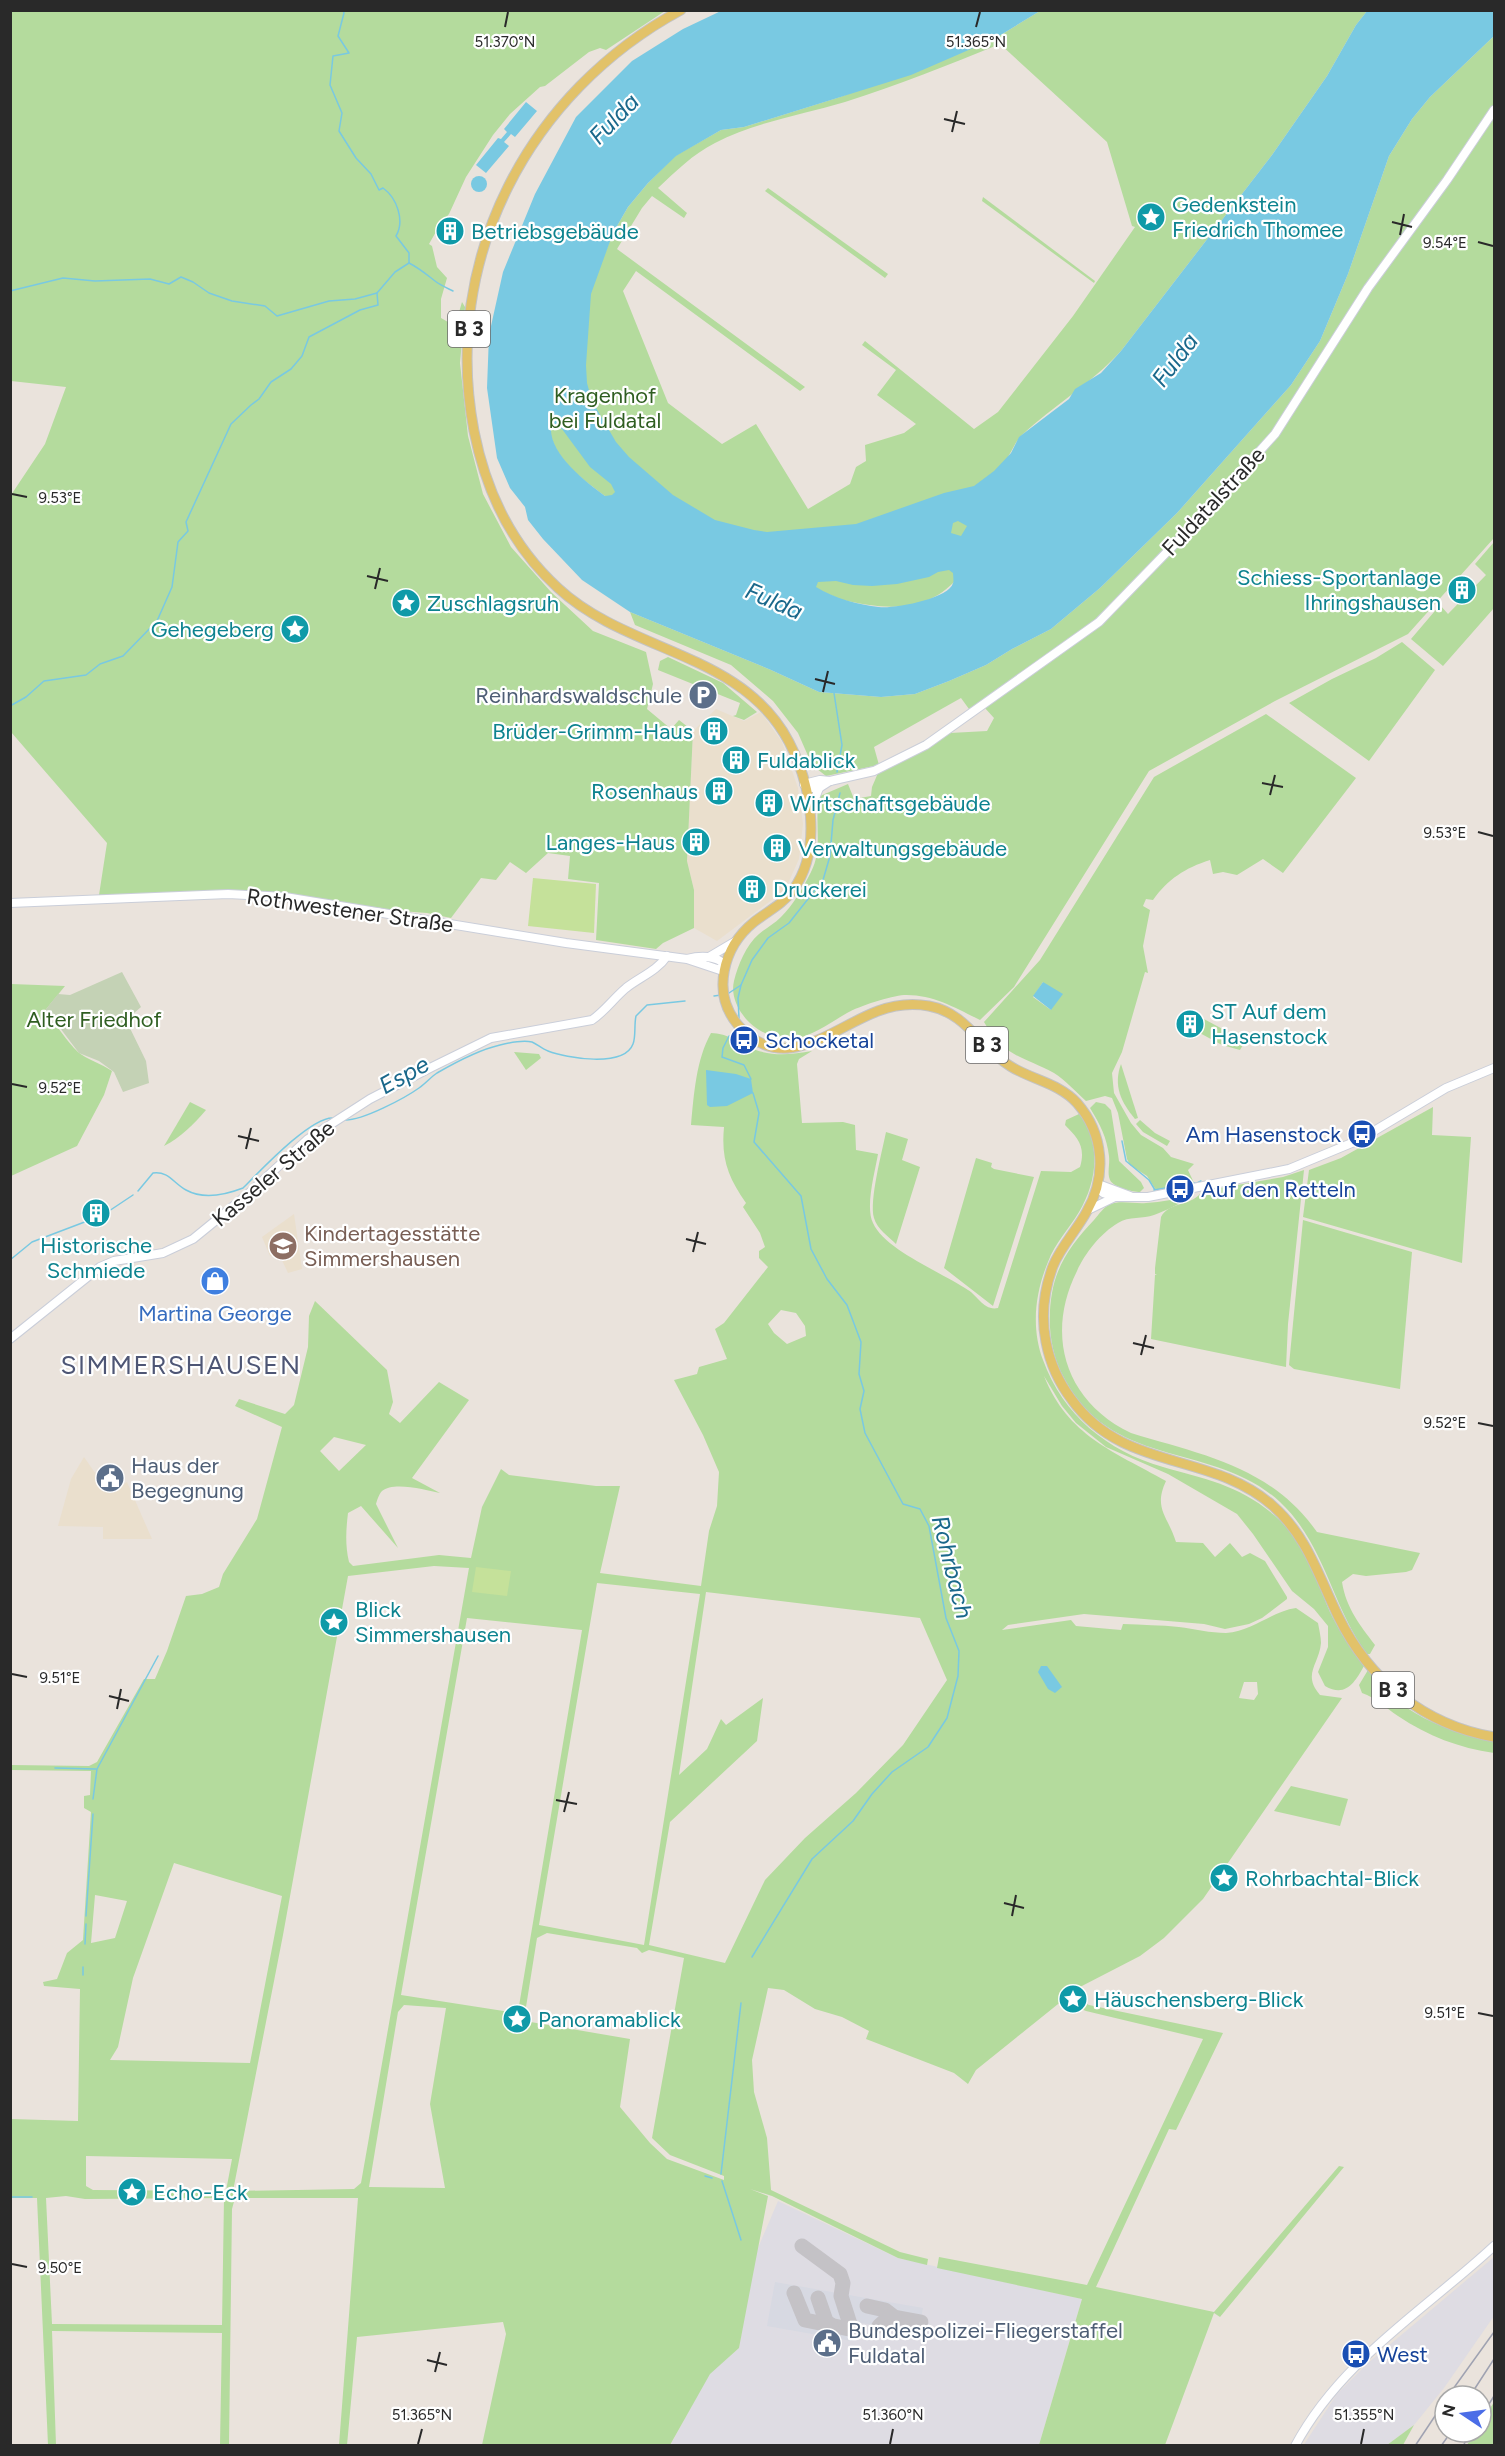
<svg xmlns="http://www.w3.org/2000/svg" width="1505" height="2456" viewBox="0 0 1505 2456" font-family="Figtree,sans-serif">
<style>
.industrial{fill:#dedce3}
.education{fill:#eadfcd}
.airport{fill:#d7d9e2}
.green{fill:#b4db9d;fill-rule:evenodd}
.cemetery{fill:#c4d2b5}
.pitch{fill:#c5e19a}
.water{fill:#79c9e2;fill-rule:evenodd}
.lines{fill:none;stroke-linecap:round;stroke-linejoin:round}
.stream{stroke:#79c9e2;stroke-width:1.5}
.taxiway{stroke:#c4c2c6;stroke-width:15}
.secondary-casing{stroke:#caced9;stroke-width:10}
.primary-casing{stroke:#c3c3c3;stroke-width:11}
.secondary{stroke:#fff;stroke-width:8}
.primary{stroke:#e2c269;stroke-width:9}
.rail{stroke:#9fa2b1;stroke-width:1.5}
.ticks{fill:none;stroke:#292929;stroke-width:2}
.labels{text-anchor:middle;stroke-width:4.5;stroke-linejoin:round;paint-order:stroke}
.shield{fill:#fff;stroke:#696969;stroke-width:1.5}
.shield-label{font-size:21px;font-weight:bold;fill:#292929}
.culture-label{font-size:22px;fill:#0d838f;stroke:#fff;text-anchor:start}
.park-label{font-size:22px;fill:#2f5e21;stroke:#fff}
.street-label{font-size:22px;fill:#292929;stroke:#fff}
.service-label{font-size:22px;fill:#4e5e75;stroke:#fff;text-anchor:start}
.transit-label{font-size:22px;fill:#164399;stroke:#fff;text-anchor:start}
.education-label{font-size:22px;fill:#785e54;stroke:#fff;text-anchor:start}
.shop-label{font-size:22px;fill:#366cbe;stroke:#fff}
.water-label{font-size:24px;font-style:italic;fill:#1a688b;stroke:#fff}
.quarter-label{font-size:26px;letter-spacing:1.5px;fill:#4e5675;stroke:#fff}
.ticks-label{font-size:15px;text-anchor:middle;fill:#292929;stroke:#fff;stroke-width:4.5;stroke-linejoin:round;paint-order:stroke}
</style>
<rect width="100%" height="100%" fill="#eae3dc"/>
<g class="industrial">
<path d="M 778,2201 L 898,2258 L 1082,2299 L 1039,2445 L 670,2446 L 708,2375 L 739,2348 L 755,2255 Z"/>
<path d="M 1494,2257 L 1494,2316 L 1444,2388 L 1414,2425 L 1387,2445 L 1303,2446 L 1337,2394 L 1368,2363 Z"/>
</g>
<g class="education">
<path d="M 716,709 L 744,721 L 761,712 L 782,742 L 798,788 L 803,824 L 799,859 L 785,890 L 717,941 L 694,928 L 694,890 L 687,861 L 693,731 Z"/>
<path d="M 294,1214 L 302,1269 L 288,1273 L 280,1256 L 270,1256 L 262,1237 Z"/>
<path d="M 84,1457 L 109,1493 L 127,1482 L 152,1539 L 103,1539 L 103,1527 L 58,1526 L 71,1479 Z"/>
</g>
<path class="airport" d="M 775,2282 L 923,2308 L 918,2333 L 856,2322 L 852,2341 L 767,2326 Z"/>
<g class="green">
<path d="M 11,11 L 665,11 L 606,50 L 600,48 L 589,52 L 545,86 L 540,87 L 510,114 L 493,135 L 466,177 L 449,214 L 441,223 L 429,244 L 432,246 L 437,267 L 447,278 L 441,299 L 441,318 L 455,326 L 462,302 L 465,307 L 460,363 L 468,436 L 483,494 L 511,547 L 551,592 L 593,631 L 646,652 L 653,684 L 647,709 L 671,729 L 679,720 L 693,731 L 687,861 L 694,890 L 694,928 L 663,943 L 656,949 L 596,940 L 599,883 L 568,879 L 570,856 L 548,853 L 526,873 L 510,862 L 496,880 L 481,878 L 451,918 L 427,913 L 374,909 L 267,896 L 99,895 L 107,843 L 11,732 L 11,495 L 45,444 L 66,387 L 11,381 Z"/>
<path d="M 1040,11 L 1367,11 L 1356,25 L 1327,76 L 1272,155 L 1121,351 C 1091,384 1054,405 1021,436 C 1016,441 1013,449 1009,455 L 962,573 C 930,614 888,610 842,600 L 605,496 C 585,481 558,462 551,436 C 548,427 546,417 544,408 L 613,233 L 628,207 L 648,183 L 675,156 L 721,130 L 744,127 L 840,97 L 994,39 ZM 1000,44 L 1107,142 L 1132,226 L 1135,227 L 1073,316 L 998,412 L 974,429 L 865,341 L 862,345 L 896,370 L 877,395 L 916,424 L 904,433 L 865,445 L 866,461 L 856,467 L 850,484 L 808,509 L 756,424 L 722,444 L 668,403 L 623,291 L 636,271 L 800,391 L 805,387 L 617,249 L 642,208 L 652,196 L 684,218 L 687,213 L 658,188 C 675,172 693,154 715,143 C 755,122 802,115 845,102 C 898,85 949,65 1000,44 Z"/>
<path d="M 1494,36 L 1494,538 L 1408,634 L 1275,701 L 1149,771 L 1014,987 L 980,1020 C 956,1008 932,994 904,995 C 891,996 859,1006 847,1013 C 831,1022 813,1036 794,1039 C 776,1041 753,1030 743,1015 C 736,1006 731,993 734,981 C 738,965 746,945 759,934 C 766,928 774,924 781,917 C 793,905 803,888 811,872 C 824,847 813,821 820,796 L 848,784 L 854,799 L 871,796 L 872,787 L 878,773 L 927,748 L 950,733 L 987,731 L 994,718 L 984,707 L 969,709 L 961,698 L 874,747 L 879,765 L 826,776 L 812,765 L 798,733 L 773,701 L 731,665 L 635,625 L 630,612 L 771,670 L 819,692 L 881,697 L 915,694 L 949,681 L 986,665 L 1012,649 L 1051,629 L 1100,588 L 1177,513 L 1291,385 L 1320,341 L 1348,274 L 1389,156 L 1412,119 L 1430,97 Z"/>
<path d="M 768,188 L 888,274 L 885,278 L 765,191 Z"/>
<path d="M 983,197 L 1095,281 L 1094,283 L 982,201 Z"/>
<path d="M 1494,542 L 1494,608 L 1443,666 L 1411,639 L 1440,605 L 1448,614 L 1486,575 L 1475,564 Z"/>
<path d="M 1402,642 L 1435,670 L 1369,761 L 1289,703 L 1332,679 L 1376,658 Z"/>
<path d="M 668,657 L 723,683 L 757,712 L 744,720 L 733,716 L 736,715 L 740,703 L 658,670 L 660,661 Z"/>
<path d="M 1266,714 L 1356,778 L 1283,873 L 1263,859 L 1237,875 L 1223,872 L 1213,874 L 1210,860 C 1185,868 1168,879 1153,900 L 1146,899 L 1143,906 L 1150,910 L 1143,946 L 1148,973 L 1145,972 L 1122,1052 L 1112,1073 L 1114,1093 L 1131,1123 L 1141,1135 L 1163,1148 L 1171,1157 L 1194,1164 L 1188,1170 L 1194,1183 L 1156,1190 L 1147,1176 L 1130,1165 L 1127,1159 L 1118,1113 L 1112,1098 L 1105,1096 L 1086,1101 C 1076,1092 1065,1080 1054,1073 C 1022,1056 1004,1057 984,1022 L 1040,960 L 1154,777 ZM 1043,982 L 1051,1010 L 1033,997 Z"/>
<path d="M 11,984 L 65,986 L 43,1013 C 58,1024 65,1040 78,1052 C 86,1059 102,1064 112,1071 L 104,1095 L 77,1146 L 11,1176 Z"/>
<path d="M 1202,1018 L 1245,1041 L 1240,1050 L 1222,1045 L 1196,1031 Z"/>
<path d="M 711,1033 C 728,1034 732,1039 746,1046 C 768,1057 789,1055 812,1051 L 799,1059 L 797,1064 L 802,1123 L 843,1122 L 855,1125 L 856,1150 L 878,1154 C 875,1172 865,1207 873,1223 C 885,1250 943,1273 968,1290 C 978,1296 984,1311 998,1308 L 1041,1171 L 1071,1172 L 1080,1167 C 1086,1147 1078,1138 1065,1125 L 1066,1120 L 1079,1114 C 1102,1143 1097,1182 1079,1212 C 1069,1229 1055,1243 1048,1262 C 1035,1293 1031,1328 1043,1360 C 1063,1415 1107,1451 1163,1467 C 1205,1479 1239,1485 1274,1515 C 1304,1541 1315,1577 1330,1612 C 1339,1631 1351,1649 1364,1666 C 1355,1682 1346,1698 1325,1686 L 1318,1672 L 1328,1647 L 1328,1626 L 1314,1609 L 1292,1591 L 1253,1534 L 1237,1514 L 1168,1474 L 1106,1447 L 1076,1423 L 1062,1406 L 1044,1376 C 1068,1436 1113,1451 1166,1481 C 1153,1509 1168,1516 1176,1542 L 1203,1543 L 1215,1557 L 1230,1543 L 1242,1557 L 1250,1553 L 1265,1561 L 1287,1597 L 1287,1599 L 1262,1618 L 1249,1624 L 1225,1629 L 1204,1624 L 1084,1614 L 1008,1625 L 1002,1630 L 1071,1620 L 1076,1626 L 1121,1630 L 1123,1624 C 1142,1625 1161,1625 1179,1627 C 1194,1629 1211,1633 1226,1633 C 1254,1631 1272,1611 1296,1608 L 1318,1623 C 1319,1629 1321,1637 1321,1643 C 1319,1665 1302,1674 1320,1695 L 1342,1698 L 1203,1899 L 1164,1938 L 1140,1956 L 1078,1988 L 976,2070 L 968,2084 L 954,2073 L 866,2039 L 869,2031 L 842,2017 L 815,2009 L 784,1990 L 768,1988 L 752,2060 L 754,2092 L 767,2138 L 771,2190 L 900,2252 L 928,2259 L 927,2265 L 898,2258 L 772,2196 L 750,2189 L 768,2196 L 739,2348 L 710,2374 L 670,2445 L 482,2445 L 506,2334 L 503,2322 L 357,2337 L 347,2445 L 339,2445 L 358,2198 L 235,2198 L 232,2209 L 229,2445 L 220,2445 L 222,2333 L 52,2331 L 56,2445 L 48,2445 L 37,2198 L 11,2198 L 11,2119 L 78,2121 L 80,1989 L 44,1986 L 43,1982 L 57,1979 L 67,1953 L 83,1940 L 91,1812 L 84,1808 L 84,1796 L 90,1795 L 91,1771 L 11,1770 L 11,1765 L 89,1766 L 97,1762 L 144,1679 L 155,1679 L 167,1651 L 186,1596 L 202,1594 L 219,1587 L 223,1574 L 257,1519 L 282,1427 L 235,1406 L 239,1399 L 285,1414 L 294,1405 L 308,1347 L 309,1316 L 315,1301 L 387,1370 L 393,1402 L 389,1414 L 400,1423 L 439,1382 L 469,1400 L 412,1478 L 440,1493 C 427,1490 393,1481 382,1491 C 379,1494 377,1500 376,1504 L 398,1548 L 361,1506 L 348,1513 C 346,1530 345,1545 349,1562 L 353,1566 L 439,1555 L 471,1558 L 482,1507 L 501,1469 L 509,1475 L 596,1486 L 620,1486 L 600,1573 L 701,1586 L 709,1531 L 717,1506 L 719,1472 L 703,1435 L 674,1380 L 697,1374 L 699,1367 L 727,1359 L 715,1329 L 724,1323 L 768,1267 L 759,1258 L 759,1251 L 765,1247 L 760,1233 L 743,1207 L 746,1203 C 728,1177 721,1159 724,1127 L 691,1125 C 694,1094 696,1060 711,1033 ZM 781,1310 L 796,1313 L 805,1326 L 806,1336 L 787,1344 L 774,1333 L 768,1324 ZM 334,1437 L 366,1445 L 339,1471 L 320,1451 ZM 434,1566 L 469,1568 L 361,2183 L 354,2189 L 233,2191 L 283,1935 L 348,1576 ZM 597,1583 L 700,1594 L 644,1945 L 539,1925 ZM 706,1592 L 920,1618 L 947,1680 L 903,1745 L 856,1793 L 805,1838 L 765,1880 L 725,1963 L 649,1945 L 670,1822 L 757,1741 L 763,1698 L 726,1725 L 721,1719 L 707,1749 L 679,1775 ZM 467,1618 L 582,1630 L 519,2006 L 515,2010 L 510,2012 L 401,1995 ZM 1244,1682 L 1257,1682 L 1258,1694 L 1254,1700 L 1239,1698 ZM 174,1863 L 282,1896 L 250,2063 L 110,2060 L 118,2047 L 133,1978 ZM 95,1895 L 127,1901 L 115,1938 L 91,1943 ZM 547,1933 L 637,1948 L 642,1953 L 649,1950 L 684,1958 L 652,2138 L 670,2155 L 724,2176 L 724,2180 L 667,2159 L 650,2143 L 620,2107 L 630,2039 L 519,2020 L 526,2007 L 537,1938 ZM 404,2005 L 446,2008 L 430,2104 L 445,2188 L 369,2187 L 398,2012 ZM 86,2156 L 232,2159 L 226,2191 L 93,2190 L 86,2186 ZM 66,2196 L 85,2199 L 224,2198 L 222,2325 L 52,2324 L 46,2198 Z"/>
<path d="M 514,1052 L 539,1054 L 541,1058 L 526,1070 Z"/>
<path d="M 1121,1064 L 1138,1118 L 1135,1119 C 1121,1102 1113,1086 1121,1064 Z"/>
<path d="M 190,1102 L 206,1110 C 194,1124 180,1138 164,1146 Z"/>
<path d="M 1096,1102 L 1105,1104 L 1111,1110 L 1119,1161 L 1141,1182 L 1144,1188 L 1140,1192 C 1133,1192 1114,1188 1110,1180 C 1107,1173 1110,1164 1109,1156 C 1107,1138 1100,1124 1090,1108 Z"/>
<path d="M 1433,1107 L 1432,1135 L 1471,1137 L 1462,1263 L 1303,1217 L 1309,1170 L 1341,1158 Z"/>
<path d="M 1140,1120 L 1155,1133 L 1170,1141 L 1167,1146 L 1143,1132 L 1136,1124 Z"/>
<path d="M 886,1132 L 908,1139 L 902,1160 L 920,1167 L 896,1244 C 889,1237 877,1229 874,1218 C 869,1201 882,1152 886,1132 Z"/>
<path d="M 976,1158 L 992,1163 L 991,1167 L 994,1169 L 1034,1177 L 993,1306 L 944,1268 Z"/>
<path d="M 1304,1170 L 1288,1324 L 1286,1367 L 1151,1339 L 1155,1275 L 1157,1275 L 1155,1274 L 1155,1268 L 1161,1217 C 1169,1201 1194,1206 1202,1191 L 1283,1177 Z"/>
<path d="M 1191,1196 L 1192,1198 C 1179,1203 1166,1211 1154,1215 C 1143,1219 1129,1216 1118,1223 C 1101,1233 1085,1253 1077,1271 C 1045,1335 1065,1401 1131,1433 C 1203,1455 1270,1466 1317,1532 L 1420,1553 L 1412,1570 L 1406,1572 L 1366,1576 L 1353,1574 L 1342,1582 C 1346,1608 1360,1625 1375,1645 L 1370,1654 L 1367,1654 C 1332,1607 1325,1544 1280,1502 C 1213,1440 1112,1472 1063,1376 C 1050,1351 1047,1321 1052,1293 C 1057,1263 1074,1241 1094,1220 C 1099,1214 1104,1207 1110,1204 C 1121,1200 1135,1204 1146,1203 C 1162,1202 1176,1199 1191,1196 Z"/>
<path d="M 1303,1220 L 1412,1252 L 1400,1389 L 1294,1369 L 1289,1365 Z"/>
<path d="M 1368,1670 C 1395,1711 1448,1733 1494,1741 L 1494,1753 C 1459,1748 1428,1736 1398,1716 C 1386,1708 1376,1698 1362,1693 L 1359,1685 Z"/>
<path d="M 1291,1786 L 1348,1799 L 1340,1826 L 1274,1811 Z"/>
<path d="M 1079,2000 L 1089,2005 L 1223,2033 L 1176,2130 L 1169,2129 L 1096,2287 L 1214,2312 L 1339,2166 L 1344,2167 L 1220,2317 L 1214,2313 L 1165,2445 L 1039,2445 L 1082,2299 L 937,2268 L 939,2257 L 1087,2285 L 1203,2039 L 1086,2011 L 1074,2006 Z"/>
<path d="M 1494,2402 L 1494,2445 L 1467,2445 L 1475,2432 L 1481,2432 L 1481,2423 Z"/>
<path d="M 1414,2425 L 1403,2445 L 1387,2445 Z"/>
</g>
<path class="cemetery" d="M 122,972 L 141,1007 L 126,1020 L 146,1061 L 149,1083 L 123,1092 L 114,1072 L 99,1061 L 79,1053 L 54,1020 L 43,1013 L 58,994 L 70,995 Z"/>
<g class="pitch">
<path d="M 533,878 L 596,884 L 594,933 L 528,926 Z"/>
<path d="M 476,1567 L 511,1571 L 507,1596 L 472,1592 Z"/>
</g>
<g class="water">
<path d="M 723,10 L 1040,11 L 994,39 L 911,75 L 744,127 L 721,130 L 676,156 L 648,183 L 628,207 L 613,233 L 591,294 L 586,365 L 587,383 L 592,401 L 616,442 L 629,457 L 673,495 L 715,520 L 754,530 L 767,532 L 856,524 L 944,493 L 974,486 L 994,471 L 1011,453 L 1019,437 L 1069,399 L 1075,389 L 1101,373 L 1121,351 L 1272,155 L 1327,76 L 1356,25 L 1367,11 L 1494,11 L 1494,36 L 1430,97 L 1412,119 L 1389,156 L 1348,274 L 1320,341 L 1291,385 L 1177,513 L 1100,588 L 1051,629 L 1012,649 L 986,665 L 949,681 L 915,694 L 881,697 L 819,692 L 771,670 L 630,612 L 582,580 L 543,539 L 528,520 L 525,507 L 510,488 L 497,458 L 487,388 L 489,335 L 503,272 L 535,194 L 576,117 L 632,61 L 683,29 ZM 557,426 L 562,429 L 590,467 L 611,484 L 615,492 L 612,495 L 605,496 C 586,482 549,454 551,427 ZM 958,521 L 967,526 L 961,536 L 951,533 L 953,523 ZM 949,570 L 953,573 C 953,574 954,582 953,583 C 949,599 893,609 879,607 C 859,605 834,598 816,587 L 818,582 L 836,581 L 853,585 L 872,586 L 897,584 L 929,577 L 938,572 Z"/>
<path d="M 526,102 L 537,111 L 515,137 L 511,134 L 504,142 L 509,146 L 486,173 L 476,165 L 498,138 L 501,139 L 507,132 L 504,129 Z"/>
<circle cx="479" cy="184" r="8"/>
<path d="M 1043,982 L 1063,994 L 1051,1010 L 1033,996 Z"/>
<path d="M 706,1070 L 736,1074 L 751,1079 L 753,1093 L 727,1106 L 710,1107 L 707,1105 Z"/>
<path d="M 1041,1666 L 1047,1666 L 1062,1687 L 1055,1693 L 1048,1689 L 1038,1672 Z"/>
</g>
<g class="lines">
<g class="stream">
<path d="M 343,10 L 344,13 L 338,36 L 349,53 L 333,56 L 330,85 L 342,113 L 339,131 L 356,158 L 371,174 L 379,190 L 383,188 C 397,198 405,221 396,236 L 409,253 L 409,263 C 419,268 426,274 435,281 C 440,285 447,288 453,291"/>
<path d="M 10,291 L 63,278 L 95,281 L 150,279 L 169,284 L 181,277 L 193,282 L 209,293 L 232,301 L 265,306 L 277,316 L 329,301 L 355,299 L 377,293 L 395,272 L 409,263"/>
<path d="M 834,693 L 842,745 L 837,772"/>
<path d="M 10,706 L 26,697 L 44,681 L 86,675 L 100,664 L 123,656 L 157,621 L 172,587 L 178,542 L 188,531 L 186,522 L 231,424 L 251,405 L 259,399 L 271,382 L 291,369 L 302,356 L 309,337 L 360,310 L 378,305 L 377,293"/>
<path d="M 729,993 L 741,985 L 752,960 L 768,938 L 789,923 L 823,880 L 830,856 L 833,820 L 840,793"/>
<path d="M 714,996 L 721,995"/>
<path d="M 739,1018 L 738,998 L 741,985"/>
<path d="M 729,1036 L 723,1048 L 722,1057 L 744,1065 L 751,1079"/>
<path d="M 344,1120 C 362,1121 405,1098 419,1088 C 426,1083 431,1077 437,1073 C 456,1062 478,1050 500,1045 C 508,1043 524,1040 532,1042 C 537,1044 542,1049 548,1051 C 566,1058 624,1068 633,1044 C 636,1037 634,1024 636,1016 L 647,1005 L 685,1001"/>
<path d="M 1122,1141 L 1126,1161 L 1149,1180 L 1155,1190"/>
<path d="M 1197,1183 L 1201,1181"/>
<path d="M 1154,1190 L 1195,1183"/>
<path d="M 138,1191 L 153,1173 C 169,1171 173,1183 186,1190 C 204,1200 225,1195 243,1188 C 259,1172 312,1115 334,1118"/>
<path d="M 10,1260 L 32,1242 L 103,1215 L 133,1195"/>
<path d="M 55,1768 L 96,1769"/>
<path d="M 93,1799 L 97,1769 L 158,1656"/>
<path d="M 86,1916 L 93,1814"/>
<path d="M 85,1944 L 86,1924"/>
<path d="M 752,1957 L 812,1859 L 853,1821 L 872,1794 L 892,1772 L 928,1747 L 947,1718 L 958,1676 L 959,1651 L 946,1618 L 929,1526 L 920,1509 L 903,1504 L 865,1433 L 860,1409 L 864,1391 L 859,1374 L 861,1342 L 847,1305 L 827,1279 L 811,1249 L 801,1196 L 754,1142 L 759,1113 L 753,1093"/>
<path d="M 83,1975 L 83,1967"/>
<path d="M 721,2174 L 741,2003"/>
<path d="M 705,2176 L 712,2178"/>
<path d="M 722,2181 L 741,2240"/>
<path d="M 10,2197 L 32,2197"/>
</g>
<g class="taxiway">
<path d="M 802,2246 L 840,2274 L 843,2283 L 841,2296 L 850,2324 L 854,2330"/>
<path d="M 794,2293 L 805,2320 L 854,2330"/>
<path d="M 818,2298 L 826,2321 L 831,2325"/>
<path d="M 867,2306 L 885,2310 L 894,2317 L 921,2322"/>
<path d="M 879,2326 L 889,2317 L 894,2317"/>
</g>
<g class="secondary-casing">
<g id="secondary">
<path d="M 804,784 L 812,788 L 819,788 L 830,781 L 874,771 L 926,745 L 1099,622 L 1197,521 L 1275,434 L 1368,288 L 1447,180 L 1494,110"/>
<path d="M 804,784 L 820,780 L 830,781"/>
<path d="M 810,811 L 819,788"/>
<path d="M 10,903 L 228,894 L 285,897 L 566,943 L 687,959 L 723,971 L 722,962 C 711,955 699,956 687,959"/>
<path d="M 709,957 L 736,941"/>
<path d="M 1098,1184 L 1130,1196"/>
<path d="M 1098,1188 L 1103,1193 L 1115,1197 L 1148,1197 L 1289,1169 L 1359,1140 L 1446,1088 L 1494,1068"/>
<path d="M 1088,1210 L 1115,1197"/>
<path d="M 10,1339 L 100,1267 L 114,1261 L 163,1253 L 193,1239 L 247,1195 L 308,1139 L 370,1099 L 432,1067 L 491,1038 L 592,1020 C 605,1011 614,998 626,988 C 640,977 657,971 667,956"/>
<path d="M 1295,2446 C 1341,2360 1425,2310 1494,2246"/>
</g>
</g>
<g class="primary-casing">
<path id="primary" d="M 681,10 C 529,92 441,259 474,431 C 486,492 512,546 558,588 C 628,653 742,652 789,742 C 811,784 823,849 793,890 C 782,905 768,911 754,922 C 723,947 711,993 738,1025 C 783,1077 832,1028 878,1011 C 894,1005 912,1003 929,1006 C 967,1013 980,1048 1010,1066 C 1032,1080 1059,1083 1077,1103 C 1104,1134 1107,1176 1087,1211 C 1077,1230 1061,1246 1053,1266 C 1044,1290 1041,1317 1046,1342 C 1050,1363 1059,1383 1072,1400 C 1124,1472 1211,1451 1273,1506 C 1307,1536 1319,1577 1338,1616 C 1369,1680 1424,1725 1494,1737"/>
</g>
<use href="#secondary" class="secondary"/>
<use href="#primary" class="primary"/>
<g class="rail">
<path d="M 1448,2396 L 1494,2332"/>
<path d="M 1470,2396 L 1494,2359"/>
<path d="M 1481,2417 L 1494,2396"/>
<path d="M 1415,2446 L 1445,2401"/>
<path d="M 1441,2446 L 1451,2432"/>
<path d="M 1463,2446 L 1471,2432"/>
</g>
</g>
<path class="ticks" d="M 505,27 L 508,12M 976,27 L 980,12M 944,119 L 965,124M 952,132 L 957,111M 1392,222 L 1412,227M 1400,235 L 1404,214M 1478,242 L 1493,246M 12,494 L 27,497M 367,576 L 388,581M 375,589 L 380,568M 815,679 L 835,684M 823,692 L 828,671M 1262,783 L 1283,787M 1270,795 L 1275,775M 1478,832 L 1493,836M 12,1084 L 27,1087M 238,1136 L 259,1141M 246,1149 L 251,1128M 686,1239 L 706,1244M 693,1252 L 698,1232M 1133,1343 L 1154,1348M 1141,1355 L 1146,1335M 1478,1423 L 1493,1426M 12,1674 L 27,1677M 109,1696 L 129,1701M 117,1709 L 121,1689M 556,1800 L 577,1804M 564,1812 L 569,1792M 1004,1903 L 1024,1908M 1012,1916 L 1016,1895M 1478,2013 L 1493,2016M 12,2264 L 27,2267M 427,2360 L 447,2365M 435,2372 L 440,2352M 418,2444 L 422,2429M 890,2444 L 893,2429M 1361,2444 L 1364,2429"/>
<defs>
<g id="sight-disc" transform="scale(1.5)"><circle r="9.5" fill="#0f9aa8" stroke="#fff"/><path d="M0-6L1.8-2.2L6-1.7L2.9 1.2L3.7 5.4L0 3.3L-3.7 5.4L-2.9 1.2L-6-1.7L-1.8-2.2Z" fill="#fff"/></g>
<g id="building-disc" transform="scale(1.5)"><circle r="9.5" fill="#0f9aa8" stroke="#fff"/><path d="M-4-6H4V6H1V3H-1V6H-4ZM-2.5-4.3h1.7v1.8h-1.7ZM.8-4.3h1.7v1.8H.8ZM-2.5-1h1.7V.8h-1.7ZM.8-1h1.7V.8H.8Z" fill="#fff"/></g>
<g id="parking-disc" transform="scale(1.5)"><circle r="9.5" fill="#5c6f8a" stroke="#fff"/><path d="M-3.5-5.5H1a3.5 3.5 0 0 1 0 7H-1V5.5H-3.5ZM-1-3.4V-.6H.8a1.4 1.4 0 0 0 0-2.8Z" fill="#fff"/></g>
<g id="bus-disc" transform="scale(1.5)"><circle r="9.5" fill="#1a4fb4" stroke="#fff"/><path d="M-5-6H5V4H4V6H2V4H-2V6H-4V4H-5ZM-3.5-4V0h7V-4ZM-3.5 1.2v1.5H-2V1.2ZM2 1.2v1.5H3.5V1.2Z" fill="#fff"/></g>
<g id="school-disc" transform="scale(1.5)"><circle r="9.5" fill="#8d6e63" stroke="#fff"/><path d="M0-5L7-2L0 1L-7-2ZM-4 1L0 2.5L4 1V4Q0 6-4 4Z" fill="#fff"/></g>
<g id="shop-disc" transform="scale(1.5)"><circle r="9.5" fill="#3f7fe0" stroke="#fff"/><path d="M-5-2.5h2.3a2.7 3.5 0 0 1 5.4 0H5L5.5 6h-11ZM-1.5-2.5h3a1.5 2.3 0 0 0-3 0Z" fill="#fff"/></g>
<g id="civic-disc" transform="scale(1.5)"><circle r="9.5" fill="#5c6f8a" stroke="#fff"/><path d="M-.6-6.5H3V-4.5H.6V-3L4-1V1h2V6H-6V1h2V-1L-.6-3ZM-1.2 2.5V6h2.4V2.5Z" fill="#fff"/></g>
</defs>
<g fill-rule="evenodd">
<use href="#sight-disc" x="1151" y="217"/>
<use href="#building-disc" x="450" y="231"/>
<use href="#building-disc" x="1462" y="590"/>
<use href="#sight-disc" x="406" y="603"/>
<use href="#sight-disc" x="295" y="629"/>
<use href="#parking-disc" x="703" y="695"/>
<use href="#building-disc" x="714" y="731"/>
<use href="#building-disc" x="736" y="760"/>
<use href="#building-disc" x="719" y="791"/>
<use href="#building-disc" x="769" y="803"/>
<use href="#building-disc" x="696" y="842"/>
<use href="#building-disc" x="777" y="848"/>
<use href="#building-disc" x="752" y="889"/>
<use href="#building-disc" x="1190" y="1024"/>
<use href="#bus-disc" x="744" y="1040"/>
<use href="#bus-disc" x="1362" y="1134"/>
<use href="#bus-disc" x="1180" y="1189"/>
<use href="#building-disc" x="96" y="1213"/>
<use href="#school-disc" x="283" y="1246"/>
<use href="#shop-disc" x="215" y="1281"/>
<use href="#civic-disc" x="110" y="1478"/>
<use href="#sight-disc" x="334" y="1622"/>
<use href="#sight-disc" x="1224" y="1878"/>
<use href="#sight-disc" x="1073" y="1999"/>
<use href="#sight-disc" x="517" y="2019"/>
<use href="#sight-disc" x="132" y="2192"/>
<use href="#civic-disc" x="827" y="2343"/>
<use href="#bus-disc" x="1356" y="2354"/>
</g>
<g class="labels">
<g class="shield">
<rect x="448" y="311" width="42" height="36" rx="4.5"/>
<rect x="966" y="1027" width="42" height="36" rx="4.5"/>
<rect x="1372" y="1672" width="42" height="36" rx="4.5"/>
</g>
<g class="shield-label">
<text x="469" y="336">B 3</text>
<text x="987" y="1052">B 3</text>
<text x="1393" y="1697">B 3</text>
</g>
<g class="culture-label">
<text x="1172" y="212">Gedenkstein<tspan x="1172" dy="25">Friedrich Thomee</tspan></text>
<text x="471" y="239">Betriebsgebäude</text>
<text x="1441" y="585" text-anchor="end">Schiess-Sportanlage<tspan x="1441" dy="25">Ihringshausen</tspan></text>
<text x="427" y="611">Zuschlagsruh</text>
<text x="274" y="637" text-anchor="end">Gehegeberg</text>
<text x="693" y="739" text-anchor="end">Brüder-Grimm-Haus</text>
<text x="757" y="768">Fuldablick</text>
<text x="698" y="799" text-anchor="end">Rosenhaus</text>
<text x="790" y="811">Wirtschaftsgebäude</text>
<text x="675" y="850" text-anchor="end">Langes-Haus</text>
<text x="798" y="856">Verwaltungsgebäude</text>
<text x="773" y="897">Druckerei</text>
<text x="1211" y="1019">ST Auf dem<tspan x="1211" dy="25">Hasenstock</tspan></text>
<text x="96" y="1253" text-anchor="middle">Historische<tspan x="96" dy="25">Schmiede</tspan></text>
<text x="355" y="1617">Blick<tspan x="355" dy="25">Simmershausen</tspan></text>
<text x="1245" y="1886">Rohrbachtal-Blick</text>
<text x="1094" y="2007">Häuschensberg-Blick</text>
<text x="538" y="2027">Panoramablick</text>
<text x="153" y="2200">Echo-Eck</text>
</g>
<g class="park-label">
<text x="605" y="403">Kragenhof<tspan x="605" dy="25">bei Fuldatal</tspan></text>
<text x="94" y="1027">Alter Friedhof</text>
</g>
<g class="street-label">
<text transform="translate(1213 501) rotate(-47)" y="8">Fuldatalstraße</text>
<text transform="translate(350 910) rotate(8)" y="8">Rothwestener Straße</text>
<text transform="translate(273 1173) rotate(-40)" y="8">Kasseler Straße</text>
</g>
<g class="service-label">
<text x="682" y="703" text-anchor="end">Reinhardswaldschule</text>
<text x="131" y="1473">Haus der<tspan x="131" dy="25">Begegnung</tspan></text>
<text x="848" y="2338">Bundespolizei-Fliegerstaffel<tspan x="848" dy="25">Fuldatal</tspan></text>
</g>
<g class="transit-label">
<text x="765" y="1048">Schocketal</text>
<text x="1341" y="1142" text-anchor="end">Am Hasenstock</text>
<text x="1201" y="1197">Auf den Retteln</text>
<text x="1377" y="2362">West</text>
</g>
<g class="education-label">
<text x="304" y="1241">Kindertagesstätte<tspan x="304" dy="25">Simmershausen</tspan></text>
</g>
<g class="shop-label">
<text x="215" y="1321">Martina George</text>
</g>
<g class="water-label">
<text transform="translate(614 119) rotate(-46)" y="8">Fulda</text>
<text transform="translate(1175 360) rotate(-53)" y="8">Fulda</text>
<text transform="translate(774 601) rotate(23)" y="8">Fulda</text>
<text transform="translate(404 1075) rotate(-29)" y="8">Espe</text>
<text transform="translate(952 1567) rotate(76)" y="8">Rohrbach</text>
</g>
<g class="quarter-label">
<text x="181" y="1374">SIMMERSHAUSEN</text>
</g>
</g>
<g class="ticks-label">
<text x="505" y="47">51.370°N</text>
<text x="976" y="47">51.365°N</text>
<text x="1445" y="248">9.54°E</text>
<text x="60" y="503">9.53°E</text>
<text x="1445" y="838">9.53°E</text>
<text x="60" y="1093">9.52°E</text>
<text x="1445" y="1428">9.52°E</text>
<text x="60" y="1683">9.51°E</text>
<text x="1445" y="2018">9.51°E</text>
<text x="60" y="2273">9.50°E</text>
<text x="422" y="2420">51.365°N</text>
<text x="893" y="2420">51.360°N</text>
<text x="1364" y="2420">51.355°N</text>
</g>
<rect width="1505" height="2456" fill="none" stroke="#292929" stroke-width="24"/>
<g transform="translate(1463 2414) rotate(283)"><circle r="28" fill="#ffffff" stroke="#a9a9a9" stroke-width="1.5"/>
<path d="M0-4.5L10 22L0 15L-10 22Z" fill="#4b6de7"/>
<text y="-9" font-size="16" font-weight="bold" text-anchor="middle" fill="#292929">N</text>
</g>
</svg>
